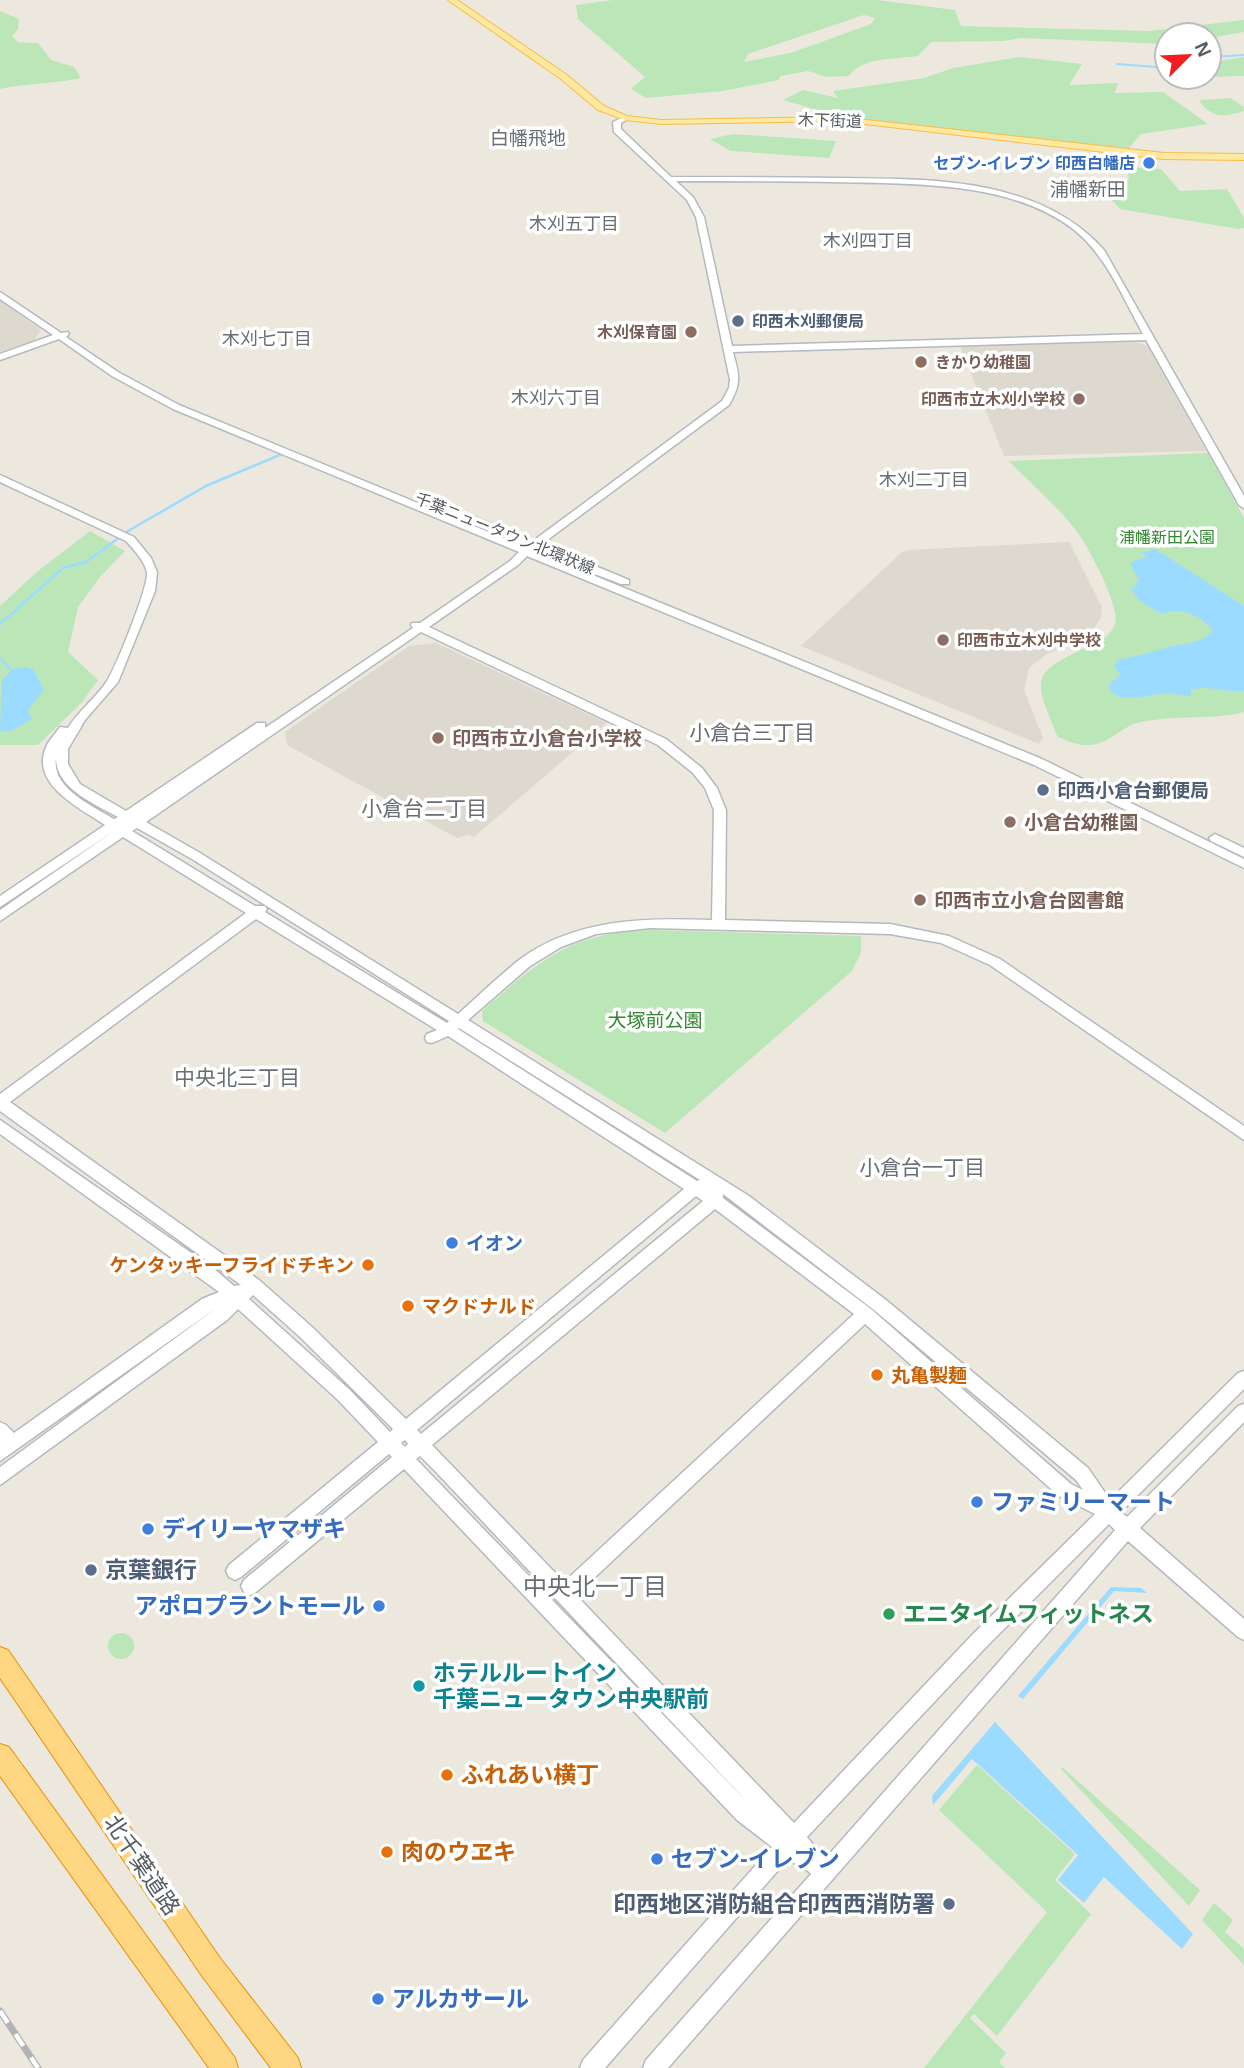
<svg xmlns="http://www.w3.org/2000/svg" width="1244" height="2068" viewBox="0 0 1244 2068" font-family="Helvetica,'Noto Sans JP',sans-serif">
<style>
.education{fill:#ded9cf}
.green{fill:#bbe6b8;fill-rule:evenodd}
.water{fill:#9bdbff}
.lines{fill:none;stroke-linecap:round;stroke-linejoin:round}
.stream-far1{stroke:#9bdbff;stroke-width:2}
.stream{stroke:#9bdbff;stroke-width:2.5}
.secondary-casing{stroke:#b4b9bf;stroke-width:3}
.primary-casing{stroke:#f9bb4a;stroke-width:2}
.highway-casing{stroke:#ea8f00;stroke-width:2}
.secondary{fill:#fff;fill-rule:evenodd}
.primary{fill:#ffe9a0;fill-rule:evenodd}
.highway{fill:#ffd682;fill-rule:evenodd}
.rail-casing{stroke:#b2b3b4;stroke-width:7}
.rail{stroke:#fff;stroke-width:4.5;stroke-dasharray:14;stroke-linecap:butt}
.shop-dot{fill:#3f7fe0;stroke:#fff;stroke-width:2.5}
.service-dot{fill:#5c6f8a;stroke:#fff;stroke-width:2.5}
.education-dot{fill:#8d6e63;stroke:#fff;stroke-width:2.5}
.food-dot{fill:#e8710a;stroke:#fff;stroke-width:2.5}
.leisure-dot{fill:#2e9e5b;stroke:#fff;stroke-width:2.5}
.culture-dot{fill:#0f9aa8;stroke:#fff;stroke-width:2.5}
.labels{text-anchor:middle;stroke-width:7;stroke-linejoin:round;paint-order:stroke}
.far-street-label{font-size:16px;fill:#575c61;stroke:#fff}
.far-shop-label{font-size:16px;font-weight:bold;fill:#366cbe;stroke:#fff;text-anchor:end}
.far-service-label{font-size:16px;font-weight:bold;fill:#4e5e75;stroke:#fff;text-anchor:start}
.far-education-label{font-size:16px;font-weight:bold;fill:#785e54;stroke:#fff;text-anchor:end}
.far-park-label{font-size:16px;fill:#328730;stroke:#fff}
.far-neighbourhood-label{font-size:18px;fill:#686e73;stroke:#fff}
.far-quarter-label{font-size:19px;fill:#686e73;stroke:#fff}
.education-label{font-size:19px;font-weight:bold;fill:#785e54;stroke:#fff;text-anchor:start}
.service-label{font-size:19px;font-weight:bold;fill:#4e5e75;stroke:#fff;text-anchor:start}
.park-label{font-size:19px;fill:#328730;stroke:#fff}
.shop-label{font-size:19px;font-weight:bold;fill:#366cbe;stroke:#fff;text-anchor:start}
.food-label{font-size:19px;font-weight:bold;fill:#c56008;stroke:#fff;text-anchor:start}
.neighbourhood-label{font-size:21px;fill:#686e73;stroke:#fff}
.near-shop-label{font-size:23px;font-weight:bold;fill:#366cbe;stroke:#fff;text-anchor:start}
.near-service-label{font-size:23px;font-weight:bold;fill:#4e5e75;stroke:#fff;text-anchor:start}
.near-leisure-label{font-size:23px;font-weight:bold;fill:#27864d;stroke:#fff;text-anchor:start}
.near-culture-label{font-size:23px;font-weight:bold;fill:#0d838f;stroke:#fff;text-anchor:start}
.near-food-label{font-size:23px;font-weight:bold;fill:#c56008;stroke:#fff;text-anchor:start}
.near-street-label{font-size:23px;fill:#575c61;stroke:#fff}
.near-neighbourhood-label{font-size:24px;fill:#686e73;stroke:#fff}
</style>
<rect width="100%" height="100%" fill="#ece8de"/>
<g class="education">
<path d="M 0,300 L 41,330 L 34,340 L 0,352 Z"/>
<path d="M 1136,342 L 1148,346 L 1206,451 L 1004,456 L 960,346 Z"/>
<path d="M 1067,542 L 1070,543 L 1102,607 L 1101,618 L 1089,635 L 1047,654 L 1029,668 L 1024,690 L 1043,738 L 1039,744 L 801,646 L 901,553 L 907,550 Z"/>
<path d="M 436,643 L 607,723 L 474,837 L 467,835 L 457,838 L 287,745 L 285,732 L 409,646 Z"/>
</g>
<g class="green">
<path d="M 613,0 L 877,0 L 955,10 L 961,26 L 1149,31 L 1244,20 L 1244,32 L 1209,38 L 1209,35 L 1167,35 L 1167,44 L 1021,38 L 1003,41 L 931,42 L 918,56 C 897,59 861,57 849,76 L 826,77 L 808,71 L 780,76 L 779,80 L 723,91 L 646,98 L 631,89 L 645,77 L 578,19 L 576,5 ZM 864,15 L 875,18 L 871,24 L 791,53 L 744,62 L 748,54 Z"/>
<path d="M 0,11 L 19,19 L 18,29 L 12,36 L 18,42 L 38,43 L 51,60 L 74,67 L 81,78 C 54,84 27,83 0,89 Z"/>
<path d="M 1020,57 L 1082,64 L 1069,85 L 1118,83 L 1115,93 L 1163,92 L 1208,124 L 1141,134 L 1127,150 L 842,117 L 783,100 L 803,90 L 838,98 L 833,91 L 924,78 L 953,68 Z"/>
<path d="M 1244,57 L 1244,76 L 1200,77 L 1209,77 L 1209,63 Z"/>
<path d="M 1230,98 L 1244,107 L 1244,111 C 1225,117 1211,119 1199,100 Z"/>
<path d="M 733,134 L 836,141 L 829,158 L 731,151 L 710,139 Z"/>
<path d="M 1126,167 L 1161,169 L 1180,191 L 1227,189 L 1244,218 L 1244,228 L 1238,229 L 1120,209 L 1102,189 L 1123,188 L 1129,178 Z"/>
<path d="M 1208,453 L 1244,518 L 1244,712 C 1209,721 1173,714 1137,723 C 1120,728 1109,744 1089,745 C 1078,746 1069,741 1058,737 C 1032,676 1030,674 1091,645 C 1101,641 1111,635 1115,624 C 1121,609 1090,550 1080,536 C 1063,511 1031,484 1009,461 Z"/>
<path d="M 90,531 L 125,551 L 100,577 L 78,607 L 68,652 L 98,680 L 82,702 L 38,745 L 0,745 L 0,606 L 38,571 Z"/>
<path d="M 652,930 L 861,936 L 861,953 L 852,971 L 665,1133 L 483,1021 L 482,1011 C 540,960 571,932 652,930 Z"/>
<circle cx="121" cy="1646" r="13"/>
<path d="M 977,1765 L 1075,1854 L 1055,1880 L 1091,1914 L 997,2036 L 974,2014 L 970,2018 L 1006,2053 L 999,2062 L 1005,2068 L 924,2068 L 1047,1912 L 939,1810 Z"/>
<path d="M 1062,1767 L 1200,1890 L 1189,1906 L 1061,1769 Z"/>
<path d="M 1214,1903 L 1233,1920 L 1225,1932 L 1244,1949 L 1244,1965 L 1202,1920 Z"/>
</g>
<g class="water">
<path d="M 1155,549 L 1244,606 L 1244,691 C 1225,693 1208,684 1191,690 L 1191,696 C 1182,696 1177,694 1169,693 C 1150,693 1118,708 1108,686 L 1121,674 L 1115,668 L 1117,660 C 1134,657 1149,653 1166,648 C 1186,641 1195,647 1213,631 C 1202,615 1180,606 1162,614 L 1141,602 L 1131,590 L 1139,581 L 1130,563 L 1147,556 L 1141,553 Z"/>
<path d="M 27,667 L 34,670 L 44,690 L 28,710 L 32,719 L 13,730 L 0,732 L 2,680 L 15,668 Z"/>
<path d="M 1111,1587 L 1141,1588 L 1147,1593 L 1114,1591 L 1023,1699 L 1018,1696 Z"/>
<path d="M 995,1722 L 1193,1934 L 1182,1949 L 1104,1877 L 1084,1903 L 1058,1880 L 1078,1855 L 972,1759 L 933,1805 L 932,1796 Z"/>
</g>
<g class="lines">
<g class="stream-far1">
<path d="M 1209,57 L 1244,55"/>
<path d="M 1117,64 L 1157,67 L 1167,62"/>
</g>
<g class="stream">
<path d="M 0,624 L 63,568 L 86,562 L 128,531 L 206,486 L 282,454"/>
<path d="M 0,658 L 12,671"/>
</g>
<g class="secondary-casing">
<g id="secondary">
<path d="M 625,116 L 629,118 L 621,123 L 621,129 L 671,177 C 726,177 781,177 836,178 C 927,179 1038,176 1104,250 L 1244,496 L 1244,508 L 1239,505 L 1146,340 L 733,352 C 739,375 742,383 729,405 L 542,544 L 629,580 L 629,584 L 621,584 L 534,551 L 1042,759 L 1244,859 L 1244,868 L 1034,765 L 527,556 L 518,565 L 429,627 L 666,739 L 702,768 L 717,788 L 726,810 L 725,920 L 890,924 L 949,936 L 1000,959 L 1244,1126 L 1244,1140 L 990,965 L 941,943 L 890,934 L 650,928 L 596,934 L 561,947 L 530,966 L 468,1020 L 749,1196 L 886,1300 L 1088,1468 L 1110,1500 L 1238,1373 L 1244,1371 L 1244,1389 L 1121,1512 L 1127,1517 L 1238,1406 L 1244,1404 L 1244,1422 L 1140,1528 L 1244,1619 L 1244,1640 L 1238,1637 L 1128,1541 L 668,2068 L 643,2068 L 646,2060 L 811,1874 C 807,1868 795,1865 788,1859 L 605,2068 L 580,2068 L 583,2060 L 772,1847 L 737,1820 L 404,1469 L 256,1592 L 250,1595 L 244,1592 L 241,1586 L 244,1580 L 392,1457 L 389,1454 L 241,1577 L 235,1580 L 229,1577 L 226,1571 L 229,1565 L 378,1442 L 338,1400 L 238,1309 L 227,1320 L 0,1485 L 0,1467 L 219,1306 L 0,1461 L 0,1422 L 6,1425 L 14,1433 L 202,1299 L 219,1292 L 0,1134 L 0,1120 L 213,1268 L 234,1286 L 241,1285 L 0,1111 L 0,1094 L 246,913 L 123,837 L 0,921 L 0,910 L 114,831 L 0,907 L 0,896 L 105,825 C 80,808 28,784 47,745 C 50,739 56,733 60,727 L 68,728 C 79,710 96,698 107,681 C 116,667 148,588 147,573 C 145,561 134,550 126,541 L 0,482 L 0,475 L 134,537 L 151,558 L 157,572 L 155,591 L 118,682 L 85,720 L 68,749 L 68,764 L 80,784 L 126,811 L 257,723 L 265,723 L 265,728 L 413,628 L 411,625 L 412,623 L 420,623 L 510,561 L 519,552 L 173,409 L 112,376 L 59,339 L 0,360 L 0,354 L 53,335 L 0,299 L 0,292 L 61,333 L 68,332 L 69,334 L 66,337 L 118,372 L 179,405 L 525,547 L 527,546 L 428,504 L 437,502 L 533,541 L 722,401 L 729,388 L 730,380 L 696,217 L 687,200 L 614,132 L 613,122 ZM 676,181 C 727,181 779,181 831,182 C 906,184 1010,180 1073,229 C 1106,255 1123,298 1143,334 L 732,346 L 704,217 L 693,197 ZM 421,632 L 658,745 L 693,773 L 705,788 L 714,810 L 712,920 C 645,918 576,918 519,960 C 498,977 478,996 458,1014 L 200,853 L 146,822 ZM 56,758 C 56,789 95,804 118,817 L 114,819 C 93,806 51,788 56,758 ZM 137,828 L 192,859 L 449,1021 L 447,1023 L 265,912 L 267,909 L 265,906 L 255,906 L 132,831 ZM 256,919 L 437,1030 L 427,1034 L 425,1038 L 427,1042 L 432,1043 L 448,1036 L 684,1189 L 406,1419 L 311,1326 L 259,1280 L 10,1102 ZM 459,1028 L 700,1180 L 697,1181 L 458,1029 ZM 723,1194 L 874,1310 L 1076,1480 L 1083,1490 L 1071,1484 L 871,1309 L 723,1198 ZM 696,1196 L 703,1201 L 421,1434 L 417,1430 ZM 715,1209 L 854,1314 L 564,1582 L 432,1445 ZM 253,1295 L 299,1336 L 393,1429 L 390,1432 L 350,1390 L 249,1299 ZM 865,1324 L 1059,1496 L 1095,1514 L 973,1634 L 794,1823 L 576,1595 ZM 405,1440 L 408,1444 L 405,1447 L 401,1443 ZM 420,1456 L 437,1473 L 752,1807 L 416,1459 ZM 1109,1524 L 1115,1530 L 825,1859 L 807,1837 L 987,1646 Z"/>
<path d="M 1215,834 L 1244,848 L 1244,857 L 1211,841 L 1209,838 Z"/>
</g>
</g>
<g class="primary-casing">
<path id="primary" d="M 448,0 L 457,0 L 567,75 L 604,106 L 627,116 L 661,120 L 839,117 L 1164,153 L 1244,154 L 1244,160 L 1164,159 L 839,121 L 661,124 L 625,120 L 598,110 L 561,79 Z"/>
</g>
<g class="highway-casing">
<g id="highway">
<path d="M 0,1647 L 8,1650 L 220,1958 L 298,2058 L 301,2068 L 271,2068 L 202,1976 L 0,1678 Z"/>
<path d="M 0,1744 L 9,1747 L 235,2058 L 238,2068 L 209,2068 L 0,1776 Z"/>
</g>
</g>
<use href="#secondary" class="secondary"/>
<use href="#primary" class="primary"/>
<use href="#highway" class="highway"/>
<g class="rail-casing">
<path id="rail" d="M 0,2011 L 38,2068"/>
</g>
<use href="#rail" class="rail"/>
</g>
<g class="shop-dot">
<circle cx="1149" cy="163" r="7"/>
<circle cx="452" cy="1243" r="7"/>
<circle cx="977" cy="1502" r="7"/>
<circle cx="148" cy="1529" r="7"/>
<circle cx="379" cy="1606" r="7"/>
<circle cx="657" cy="1859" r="7"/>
<circle cx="378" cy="1999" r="7"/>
</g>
<g class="service-dot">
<circle cx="738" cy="321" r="7"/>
<circle cx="1043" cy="790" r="7"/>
<circle cx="91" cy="1570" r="7"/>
<circle cx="949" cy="1904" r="7"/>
</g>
<g class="education-dot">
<circle cx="691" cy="332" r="7"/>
<circle cx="921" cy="362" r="7"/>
<circle cx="1079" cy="399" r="7"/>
<circle cx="943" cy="640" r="7"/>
<circle cx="438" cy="738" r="7"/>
<circle cx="1010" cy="822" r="7"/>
<circle cx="920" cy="900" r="7"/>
</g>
<g class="food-dot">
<circle cx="368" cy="1265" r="7"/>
<circle cx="408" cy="1306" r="7"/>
<circle cx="877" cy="1375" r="7"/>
<circle cx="447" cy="1775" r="7"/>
<circle cx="387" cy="1852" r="7"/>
</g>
<circle class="leisure-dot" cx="889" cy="1614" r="7"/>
<circle class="culture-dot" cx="419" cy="1686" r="7"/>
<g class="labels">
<g class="far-street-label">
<text transform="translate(830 120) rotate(2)" y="6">木下街道</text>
<text transform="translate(505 533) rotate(22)" y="6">千葉ニュータウン北環状線</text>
</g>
<g class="far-shop-label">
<text x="1135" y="169">セブン-イレブン 印西白幡店</text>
</g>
<g class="far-service-label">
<text x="752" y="327">印西木刈郵便局</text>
</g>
<g class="far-education-label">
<text x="677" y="338">木刈保育園</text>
<text x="935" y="368" text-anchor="start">きかり幼稚園</text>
<text x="1065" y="405">印西市立木刈小学校</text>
<text x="957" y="646" text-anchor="start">印西市立木刈中学校</text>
</g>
<g class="far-park-label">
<text x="1167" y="543">浦幡新田公園</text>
</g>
<g class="far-neighbourhood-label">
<text x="574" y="230">木刈五丁目</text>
<text x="868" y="247">木刈四丁目</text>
<text x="267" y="345">木刈七丁目</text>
<text x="556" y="404">木刈六丁目</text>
<text x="924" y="486">木刈二丁目</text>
</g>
<g class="far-quarter-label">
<text x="528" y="145">白幡飛地</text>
<text x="1088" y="196">浦幡新田</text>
</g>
<g class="education-label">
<text x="452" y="745">印西市立小倉台小学校</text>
<text x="1024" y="829">小倉台幼稚園</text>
<text x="934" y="907">印西市立小倉台図書館</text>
</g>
<g class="service-label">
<text x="1057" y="797">印西小倉台郵便局</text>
</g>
<g class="park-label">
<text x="655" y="1027">大塚前公園</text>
</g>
<g class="shop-label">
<text x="466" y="1250">イオン</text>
</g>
<g class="food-label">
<text x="354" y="1272" text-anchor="end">ケンタッキーフライドチキン</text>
<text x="422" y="1313">マクドナルド</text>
<text x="891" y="1382">丸亀製麺</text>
</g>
<g class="neighbourhood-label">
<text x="752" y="740">小倉台三丁目</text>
<text x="424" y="816">小倉台二丁目</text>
<text x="237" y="1085">中央北三丁目</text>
<text x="922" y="1175">小倉台一丁目</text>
</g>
<g class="near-shop-label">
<text x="991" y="1510">ファミリーマート</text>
<text x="162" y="1537">デイリーヤマザキ</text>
<text x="365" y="1614" text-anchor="end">アポロプラントモール</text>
<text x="671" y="1867">セブン-イレブン</text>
<text x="392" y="2007">アルカサール</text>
</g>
<g class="near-service-label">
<text x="105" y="1578">京葉銀行</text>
<text x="935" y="1912" text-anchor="end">印西地区消防組合印西西消防署</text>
</g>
<g class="near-leisure-label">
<text x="903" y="1622">エニタイムフィットネス</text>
</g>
<g class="near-culture-label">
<text x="433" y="1681">ホテルルートイン<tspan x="433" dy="26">千葉ニュータウン中央駅前</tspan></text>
</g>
<g class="near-food-label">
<text x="461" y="1783">ふれあい横丁</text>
<text x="401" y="1860">肉のウヱキ</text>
</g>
<g class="near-street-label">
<text transform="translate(142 1865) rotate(56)" y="8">北千葉道路</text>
</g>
<g class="near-neighbourhood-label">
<text x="595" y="1595">中央北一丁目</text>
</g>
</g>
<g transform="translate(1188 56) rotate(66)"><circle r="33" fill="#ffffff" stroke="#bcbec0" stroke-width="2"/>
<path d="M0-5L12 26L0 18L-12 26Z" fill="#f31e1d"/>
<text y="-10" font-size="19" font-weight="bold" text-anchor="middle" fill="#575c61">N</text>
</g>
</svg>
